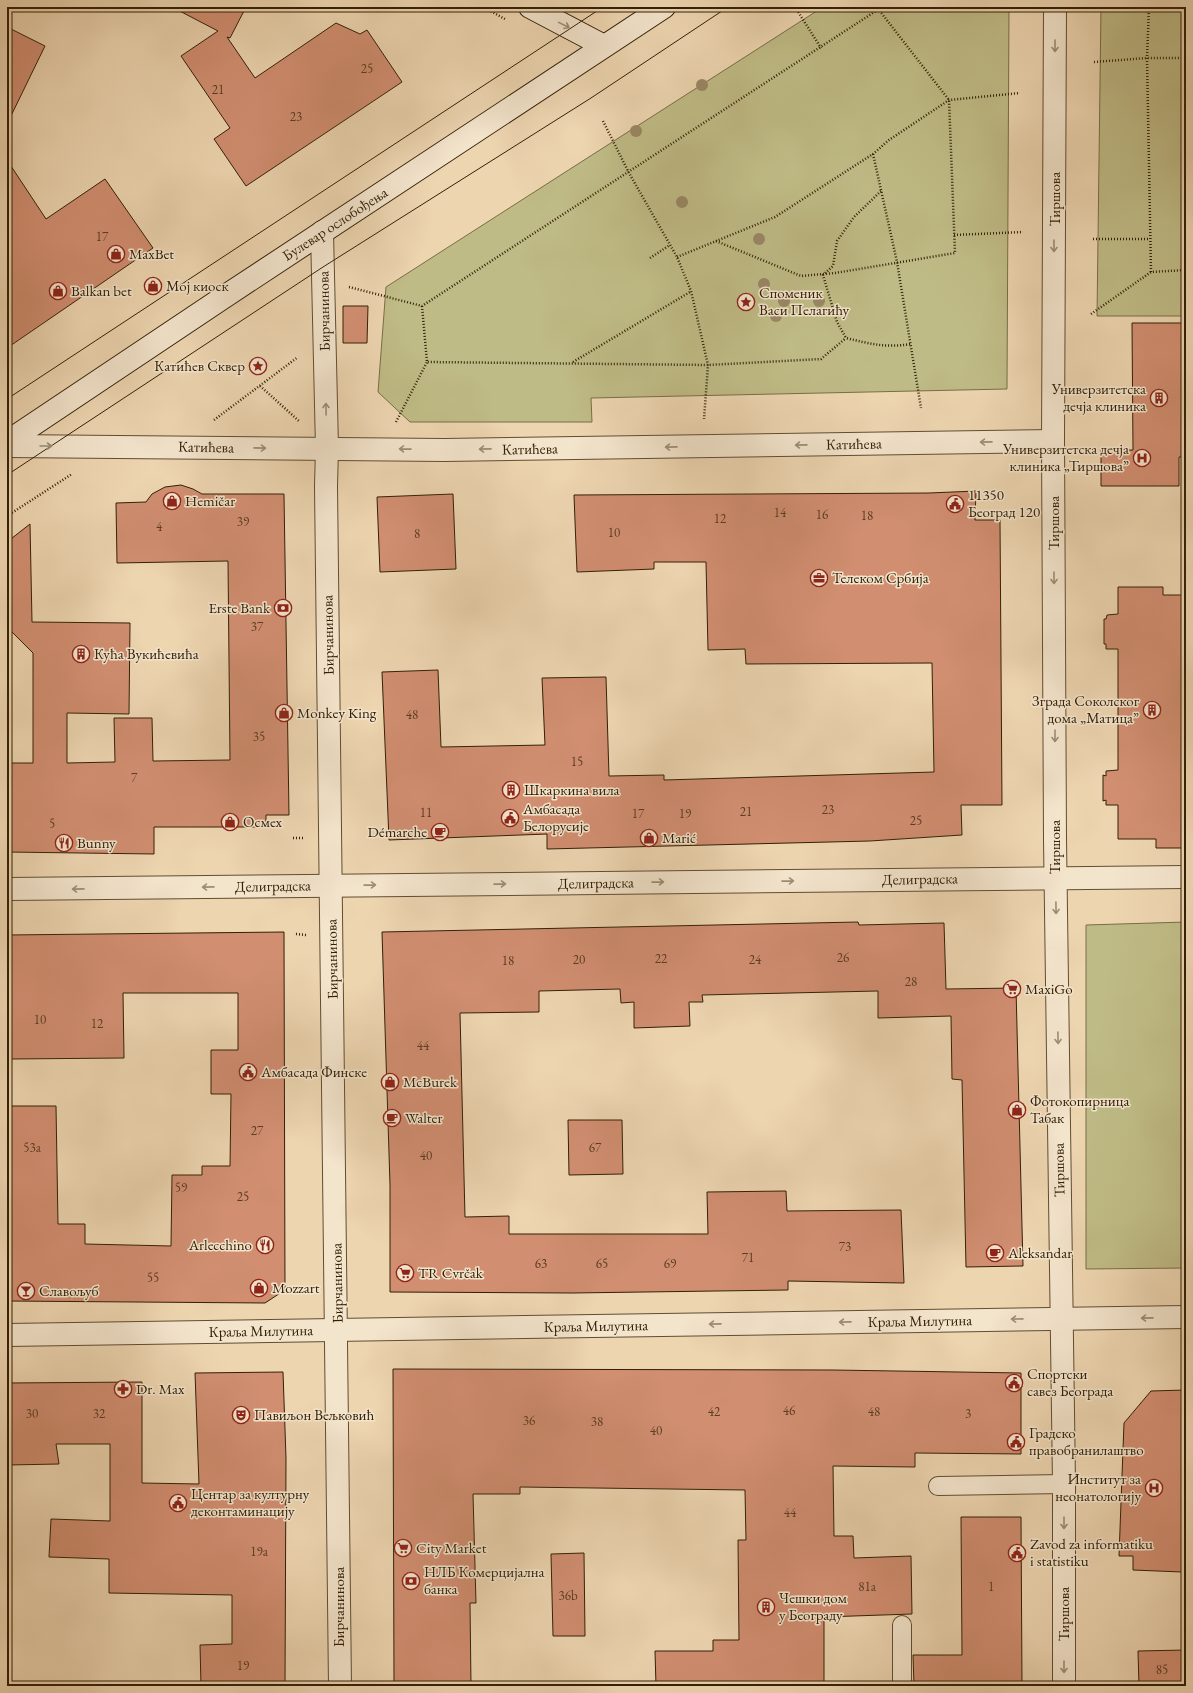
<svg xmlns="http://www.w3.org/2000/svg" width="1193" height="1693" viewBox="0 0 1193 1693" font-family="'EB Garamond',serif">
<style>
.green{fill:#bfbb86;stroke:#786e46}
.building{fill:#d18e71;stroke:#322007}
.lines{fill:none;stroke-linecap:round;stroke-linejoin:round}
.lane-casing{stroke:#614d31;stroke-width:20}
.street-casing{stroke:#614d31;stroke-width:24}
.secondary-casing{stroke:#322007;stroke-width:24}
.path{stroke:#322007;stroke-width:2.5;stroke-dasharray:1 2;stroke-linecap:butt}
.lane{stroke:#f3e4cc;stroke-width:18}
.street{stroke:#f3e4cc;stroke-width:22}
.secondary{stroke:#f3e4cc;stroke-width:22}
.tram{stroke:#322007;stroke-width:1}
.tree{fill:#998765}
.oneway{stroke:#9c8c73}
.labels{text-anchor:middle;stroke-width:3;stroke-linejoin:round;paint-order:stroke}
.number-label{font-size:13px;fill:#5a3c22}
.street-label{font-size:15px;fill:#322007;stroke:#f3e4cc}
.poi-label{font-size:15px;fill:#322007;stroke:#f3e4cc;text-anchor:start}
</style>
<rect width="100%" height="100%" fill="#edd5b0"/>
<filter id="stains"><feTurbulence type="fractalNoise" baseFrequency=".005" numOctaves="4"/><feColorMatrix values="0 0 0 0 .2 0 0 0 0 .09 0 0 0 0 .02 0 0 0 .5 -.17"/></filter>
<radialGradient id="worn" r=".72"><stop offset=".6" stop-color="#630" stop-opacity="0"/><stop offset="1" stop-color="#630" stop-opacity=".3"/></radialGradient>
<g class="green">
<polygon points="823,7 1009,7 1007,389 591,398 592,422 410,422 378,392 386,287"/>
<polygon points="1101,7 1186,7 1186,316 1097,316"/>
<polygon points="1186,922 1186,1268 1086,1269 1086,925"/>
</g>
<g class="building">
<polygon points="172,7 246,7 230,38 227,37 255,78 336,23 360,34 367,30 402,82 246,186 214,139 230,128 181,56 218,31"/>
<polygon points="7,27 45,46 7,124"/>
<polygon points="7,160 46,219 105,179 153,248 7,348"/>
<polygon points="343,306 368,306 367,343 343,343"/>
<polygon points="1132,323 1186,323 1186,457 1179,457 1179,486 1101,486 1101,450 1133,450"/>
<polygon points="181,485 193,489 202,494 284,494 289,815 266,815 266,827 154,827 154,854 7,852 7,763 33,763 33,653 7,627 7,542 30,524 32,622 130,623 129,714 67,713 67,763 115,762 114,718 152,718 153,761 230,760 228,561 117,563 116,503 146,502 152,494 165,487"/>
<polygon points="976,491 975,520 1000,520 1002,805 961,805 962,835 870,841 547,849 547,834 389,840 382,672 438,670 441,747 545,745 542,678 606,677 609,776 664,775 664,780 934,772 932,663 746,664 745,649 708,650 706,562 654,562 654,569 577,572 574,495 929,493"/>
<polygon points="453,494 456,569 380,572 377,497"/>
<polygon points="1118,587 1163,587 1163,595 1186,595 1186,848 1156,848 1156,839 1118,839 1118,805 1106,805 1106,800 1103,801 1103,775 1106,776 1106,771 1118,770 1118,649 1106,649 1106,644 1104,644 1104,619 1106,619 1107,615 1118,614"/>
<polygon points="858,922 859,925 944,923 946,989 1016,988 1023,1266 966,1267 962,1080 952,1079 951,1016 878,1018 878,991 702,995 703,1002 689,1002 690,1026 634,1028 634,1002 621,1003 620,989 539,991 539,1012 460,1013 465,1217 509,1216 509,1234 708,1234 707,1192 786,1191 787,1211 901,1210 904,1283 788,1281 788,1290 572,1293 390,1292 390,1185 382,932"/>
<polygon points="284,932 285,1290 265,1303 7,1301 7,1106 56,1106 58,1224 85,1224 85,1244 171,1246 172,1175 202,1175 202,1166 230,1166 231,1094 211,1094 211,1050 238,1050 238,993 123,993 124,1058 10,1059 9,980 7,980 7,935"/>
<polygon points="568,1120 622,1120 623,1174 569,1175"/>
<polygon points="393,1369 833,1370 1021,1373 1021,1454 915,1453 915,1467 833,1466 834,1536 853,1536 854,1558 911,1556 912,1614 824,1617 824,1686 656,1686 655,1651 713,1651 713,1640 739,1640 738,1540 746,1540 745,1490 520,1487 520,1494 473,1494 476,1603 470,1603 471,1686 394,1686"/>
<polygon points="283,1372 286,1458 285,1686 201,1686 200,1645 232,1644 232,1595 109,1593 109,1559 49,1557 51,1519 110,1521 110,1444 56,1444 59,1464 7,1465 7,1383 142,1382 142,1483 199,1484 195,1373"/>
<polygon points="1186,1390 1186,1553 1182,1552 1182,1572 1133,1570 1133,1556 1119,1556 1124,1423 1151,1391"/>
<polygon points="961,1517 1021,1517 1022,1686 914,1686 913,1655 962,1655"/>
<polygon points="584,1553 585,1636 553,1636 551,1554"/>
<polygon points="1186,1650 1186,1686 1139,1686 1138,1651"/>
</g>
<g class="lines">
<defs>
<g id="lane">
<polyline points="938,1486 1064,1484"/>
<polyline points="902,1686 902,1625"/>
</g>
<g id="street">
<polyline points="1055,7 1053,441 1055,839 1064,1484 1064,1686"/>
<path d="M322,232L327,448L326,486C332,886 338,1286 340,1686"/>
<polyline points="7,446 444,450 1053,441"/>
<polyline points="7,889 1186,877"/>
<polyline points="7,1335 1186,1317"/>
</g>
<g id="secondary">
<polyline points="530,7 604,46"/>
<polyline points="7,442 224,297 664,7"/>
</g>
</defs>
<use href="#lane" class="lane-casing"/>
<use href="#street" class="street-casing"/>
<use href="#secondary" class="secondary-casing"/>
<g class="path">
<polyline points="483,7 505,19"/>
<polyline points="795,7 821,48"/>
<polyline points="1149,7 1147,58 1151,272 1186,270"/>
<polyline points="1094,62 1147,58 1186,58"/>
<polyline points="603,121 629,173 677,257 691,291 708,365 704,419"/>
<polyline points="873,154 897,262 921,408"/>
<path d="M881,191L854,217L837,241L833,266L823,275L837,322L846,338C871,344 885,348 911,344"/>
<polyline points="954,235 1023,232"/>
<polyline points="1093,239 1150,239"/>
<polyline points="716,241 801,276 835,273 955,253 949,100 879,10"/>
<polyline points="677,257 775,217 873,154 889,140 949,100 1020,93"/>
<polyline points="650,258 670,245"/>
<polyline points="349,287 422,306 882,7"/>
<polyline points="422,306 427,362 708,365 821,359 846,338"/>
<polyline points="1091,314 1151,272"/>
<polyline points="573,362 690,292"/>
<polyline points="260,386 299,421"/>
<polyline points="214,420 298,357"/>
<polyline points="396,422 427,362"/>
<polyline points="7,516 72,474"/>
<polyline points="293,838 304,838"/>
<polyline points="296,934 306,935"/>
</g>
<use href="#lane" class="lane"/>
<use href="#street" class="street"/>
<use href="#secondary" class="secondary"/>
<g class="tram">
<polyline points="7,399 603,7"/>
<polyline points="7,475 323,267 591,98 728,7"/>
</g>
</g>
<g class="tree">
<circle cx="702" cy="85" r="6"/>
<circle cx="636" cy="131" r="6"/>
<circle cx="682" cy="202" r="6"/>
<circle cx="759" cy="239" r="6"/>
<circle cx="764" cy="284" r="6"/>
<circle cx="784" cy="301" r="6"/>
<circle cx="819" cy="301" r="6"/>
<circle cx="776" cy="316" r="6"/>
</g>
<defs><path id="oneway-shaft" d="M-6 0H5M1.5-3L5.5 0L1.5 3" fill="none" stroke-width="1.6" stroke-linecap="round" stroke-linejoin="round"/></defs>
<g class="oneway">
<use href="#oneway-shaft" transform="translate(564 25) rotate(26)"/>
<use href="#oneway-shaft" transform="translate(1055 46) rotate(90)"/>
<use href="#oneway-shaft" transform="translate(1054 246) rotate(90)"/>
<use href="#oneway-shaft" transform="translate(326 409) rotate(-91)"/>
<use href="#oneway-shaft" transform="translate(986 442) rotate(179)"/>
<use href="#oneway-shaft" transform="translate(801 445) rotate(179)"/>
<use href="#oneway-shaft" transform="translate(46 446)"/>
<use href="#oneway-shaft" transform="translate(671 447) rotate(179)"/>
<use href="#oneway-shaft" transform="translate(260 448) rotate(1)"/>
<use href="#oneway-shaft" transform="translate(405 449) rotate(-179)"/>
<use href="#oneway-shaft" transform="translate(485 449) rotate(179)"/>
<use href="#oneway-shaft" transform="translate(1054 578) rotate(90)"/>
<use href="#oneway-shaft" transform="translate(1055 736) rotate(90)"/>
<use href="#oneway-shaft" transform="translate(788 881) rotate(-1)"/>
<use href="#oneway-shaft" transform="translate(658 882) rotate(-1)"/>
<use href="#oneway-shaft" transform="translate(500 884) rotate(-1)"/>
<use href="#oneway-shaft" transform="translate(370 885) rotate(-1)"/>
<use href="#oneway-shaft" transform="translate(208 887) rotate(179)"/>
<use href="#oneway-shaft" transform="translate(78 889) rotate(179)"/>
<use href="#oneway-shaft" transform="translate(1056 908) rotate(89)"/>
<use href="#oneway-shaft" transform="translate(1058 1038) rotate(89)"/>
<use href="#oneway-shaft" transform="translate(1147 1318) rotate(179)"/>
<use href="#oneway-shaft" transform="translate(1017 1319) rotate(179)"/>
<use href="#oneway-shaft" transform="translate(845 1322) rotate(179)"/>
<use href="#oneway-shaft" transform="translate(715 1324) rotate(179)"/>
<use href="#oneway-shaft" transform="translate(1064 1523) rotate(90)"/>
<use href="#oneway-shaft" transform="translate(1064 1667) rotate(90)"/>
</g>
<defs>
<symbol id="shop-ring" viewBox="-11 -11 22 22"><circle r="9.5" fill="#f3e4cc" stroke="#8f2418" stroke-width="1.5"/><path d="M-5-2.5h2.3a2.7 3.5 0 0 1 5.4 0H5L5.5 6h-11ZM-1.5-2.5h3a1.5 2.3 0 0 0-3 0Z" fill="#8f2418"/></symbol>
<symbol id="sight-ring" viewBox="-11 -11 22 22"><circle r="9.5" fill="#f3e4cc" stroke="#8f2418" stroke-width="1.5"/><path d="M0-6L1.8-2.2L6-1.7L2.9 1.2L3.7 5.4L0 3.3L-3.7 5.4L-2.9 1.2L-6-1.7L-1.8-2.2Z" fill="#8f2418"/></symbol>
<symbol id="building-ring" viewBox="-11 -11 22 22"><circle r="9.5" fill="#f3e4cc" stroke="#8f2418" stroke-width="1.5"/><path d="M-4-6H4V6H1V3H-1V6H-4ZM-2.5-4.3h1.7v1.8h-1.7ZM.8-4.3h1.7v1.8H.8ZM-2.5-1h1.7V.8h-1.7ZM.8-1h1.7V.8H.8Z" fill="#8f2418"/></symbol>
<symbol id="hospital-ring" viewBox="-11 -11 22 22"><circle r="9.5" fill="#f3e4cc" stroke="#8f2418" stroke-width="1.5"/><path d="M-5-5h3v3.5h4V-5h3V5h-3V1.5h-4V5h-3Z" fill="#8f2418"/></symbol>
<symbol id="civic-ring" viewBox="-11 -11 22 22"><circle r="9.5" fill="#f3e4cc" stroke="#8f2418" stroke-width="1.5"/><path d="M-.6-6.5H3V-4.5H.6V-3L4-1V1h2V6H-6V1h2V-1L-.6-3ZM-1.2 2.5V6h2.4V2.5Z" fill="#8f2418"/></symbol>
<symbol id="office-ring" viewBox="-11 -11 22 22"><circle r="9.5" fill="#f3e4cc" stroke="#8f2418" stroke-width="1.5"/><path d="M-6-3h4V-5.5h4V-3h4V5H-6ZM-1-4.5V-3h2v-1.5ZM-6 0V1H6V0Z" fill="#8f2418"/></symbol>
<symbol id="bank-ring" viewBox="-11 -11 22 22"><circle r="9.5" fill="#f3e4cc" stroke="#8f2418" stroke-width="1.5"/><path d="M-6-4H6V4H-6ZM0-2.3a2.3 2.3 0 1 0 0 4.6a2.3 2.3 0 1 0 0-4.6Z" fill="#8f2418"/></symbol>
<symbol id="cafe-ring" viewBox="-11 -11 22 22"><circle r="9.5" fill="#f3e4cc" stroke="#8f2418" stroke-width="1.5"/><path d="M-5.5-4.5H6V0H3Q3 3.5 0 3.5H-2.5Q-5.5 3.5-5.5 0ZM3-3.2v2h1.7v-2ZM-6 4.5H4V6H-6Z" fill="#8f2418"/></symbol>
<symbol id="restaurant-ring" viewBox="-11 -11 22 22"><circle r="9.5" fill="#f3e4cc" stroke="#8f2418" stroke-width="1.5"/><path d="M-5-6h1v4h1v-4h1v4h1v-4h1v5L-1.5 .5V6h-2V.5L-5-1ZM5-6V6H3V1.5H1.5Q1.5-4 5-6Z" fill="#8f2418"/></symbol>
<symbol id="supermarket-ring" viewBox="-11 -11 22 22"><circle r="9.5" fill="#f3e4cc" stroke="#8f2418" stroke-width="1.5"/><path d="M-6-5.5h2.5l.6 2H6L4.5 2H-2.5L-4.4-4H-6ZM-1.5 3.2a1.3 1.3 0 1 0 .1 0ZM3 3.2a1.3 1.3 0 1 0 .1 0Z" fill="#8f2418"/></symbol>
<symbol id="bar-ring" viewBox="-11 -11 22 22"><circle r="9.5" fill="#f3e4cc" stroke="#8f2418" stroke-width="1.5"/><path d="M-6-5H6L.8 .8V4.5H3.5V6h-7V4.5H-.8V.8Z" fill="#8f2418"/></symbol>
<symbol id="pharmacy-ring" viewBox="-11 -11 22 22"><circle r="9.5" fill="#f3e4cc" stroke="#8f2418" stroke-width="1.5"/><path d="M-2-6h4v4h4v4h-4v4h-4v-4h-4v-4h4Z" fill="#8f2418"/></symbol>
<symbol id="theatre-ring" viewBox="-11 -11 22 22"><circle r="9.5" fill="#f3e4cc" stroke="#8f2418" stroke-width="1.5"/><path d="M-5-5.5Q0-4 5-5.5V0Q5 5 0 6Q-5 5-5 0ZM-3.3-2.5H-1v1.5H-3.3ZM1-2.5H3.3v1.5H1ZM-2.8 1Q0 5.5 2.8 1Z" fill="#8f2418"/></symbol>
</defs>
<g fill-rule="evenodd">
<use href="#shop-ring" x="106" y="244" width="20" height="20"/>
<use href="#shop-ring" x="143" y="276" width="20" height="20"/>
<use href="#shop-ring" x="48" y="281" width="20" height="20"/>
<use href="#sight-ring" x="736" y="292" width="20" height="20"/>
<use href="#sight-ring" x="248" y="356" width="20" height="20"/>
<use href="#building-ring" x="1149" y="388" width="20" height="20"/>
<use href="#hospital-ring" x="1132" y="448" width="20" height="20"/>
<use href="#shop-ring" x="162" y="491" width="20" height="20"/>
<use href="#civic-ring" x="945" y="494" width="20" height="20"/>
<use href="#office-ring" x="809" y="568" width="20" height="20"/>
<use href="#bank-ring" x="273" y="598" width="20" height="20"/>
<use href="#building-ring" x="71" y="644" width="20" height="20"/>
<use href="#building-ring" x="1142" y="700" width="20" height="20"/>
<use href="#shop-ring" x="274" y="703" width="20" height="20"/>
<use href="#building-ring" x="501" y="780" width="20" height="20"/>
<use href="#civic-ring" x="500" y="808" width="20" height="20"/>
<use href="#shop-ring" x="220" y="812" width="20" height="20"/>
<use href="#cafe-ring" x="430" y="822" width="20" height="20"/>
<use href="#shop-ring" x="639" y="828" width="20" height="20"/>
<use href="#restaurant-ring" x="54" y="833" width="20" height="20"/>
<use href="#supermarket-ring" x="1002" y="979" width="20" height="20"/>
<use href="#civic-ring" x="238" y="1062" width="20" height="20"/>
<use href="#shop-ring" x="380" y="1072" width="20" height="20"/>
<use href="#shop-ring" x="1007" y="1100" width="20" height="20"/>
<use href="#cafe-ring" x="382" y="1108" width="20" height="20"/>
<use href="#restaurant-ring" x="255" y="1235" width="20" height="20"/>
<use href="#cafe-ring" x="985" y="1243" width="20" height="20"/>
<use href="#supermarket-ring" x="395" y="1263" width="20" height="20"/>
<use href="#shop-ring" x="249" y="1278" width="20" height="20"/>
<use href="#bar-ring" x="16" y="1281" width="20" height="20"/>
<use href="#civic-ring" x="1004" y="1373" width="20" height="20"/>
<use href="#pharmacy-ring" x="113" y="1379" width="20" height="20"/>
<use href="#theatre-ring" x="231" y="1405" width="20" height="20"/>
<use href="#civic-ring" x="1006" y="1432" width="20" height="20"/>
<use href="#hospital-ring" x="1144" y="1478" width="20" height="20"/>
<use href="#civic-ring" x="168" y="1493" width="20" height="20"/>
<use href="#supermarket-ring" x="393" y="1538" width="20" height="20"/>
<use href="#civic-ring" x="1007" y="1543" width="20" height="20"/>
<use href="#bank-ring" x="401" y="1571" width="20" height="20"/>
<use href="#building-ring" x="756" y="1597" width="20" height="20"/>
</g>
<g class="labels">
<g class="number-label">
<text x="367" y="73">25</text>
<text x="218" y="94">21</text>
<text x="296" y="121">23</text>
<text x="102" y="241">17</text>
<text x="780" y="517">14</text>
<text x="822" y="519">16</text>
<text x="867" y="520">18</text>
<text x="720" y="523">12</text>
<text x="243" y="526">39</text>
<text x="159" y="531">4</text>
<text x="614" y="537">10</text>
<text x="417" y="538">8</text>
<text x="257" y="631">37</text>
<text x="412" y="719">48</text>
<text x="259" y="741">35</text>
<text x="577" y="766">15</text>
<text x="134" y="782">7</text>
<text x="828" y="814">23</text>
<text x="746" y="816">21</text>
<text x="426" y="817">11</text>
<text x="638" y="818">17</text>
<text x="685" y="818">19</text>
<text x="916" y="825">25</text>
<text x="52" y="828">5</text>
<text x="843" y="962">26</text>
<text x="661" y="963">22</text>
<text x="579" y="964">20</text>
<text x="755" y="964">24</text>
<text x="508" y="965">18</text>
<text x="911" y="986">28</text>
<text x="40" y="1024">10</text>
<text x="97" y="1028">12</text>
<text x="423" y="1050">44</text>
<text x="257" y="1135">27</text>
<text x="32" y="1152">53a</text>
<text x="595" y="1152">67</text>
<text x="426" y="1160">40</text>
<text x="181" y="1192">59</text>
<text x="243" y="1201">25</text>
<text x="845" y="1251">73</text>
<text x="748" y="1262">71</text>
<text x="541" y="1268">63</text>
<text x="602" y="1268">65</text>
<text x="670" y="1268">69</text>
<text x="153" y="1282">55</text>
<text x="789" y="1415">46</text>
<text x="714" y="1416">42</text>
<text x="874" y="1416">48</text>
<text x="32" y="1418">30</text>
<text x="99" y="1418">32</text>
<text x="968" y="1418">3</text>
<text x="529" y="1425">36</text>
<text x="597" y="1426">38</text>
<text x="656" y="1435">40</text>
<text x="790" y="1517">44</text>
<text x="259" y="1556">19a</text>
<text x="867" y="1591">81a</text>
<text x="991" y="1591">1</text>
<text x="568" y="1600">36b</text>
<text x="243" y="1670">19</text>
<text x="1162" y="1674">85</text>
</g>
<g class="street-label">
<text transform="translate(1055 199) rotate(-90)" y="5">Тиршова</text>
<text transform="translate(335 224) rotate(-33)" y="5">Булевар ослобођења</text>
<text transform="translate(324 311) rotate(-91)" y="5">Бирчанинова</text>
<text transform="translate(854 444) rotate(-1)" y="5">Катићева</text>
<text transform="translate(206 447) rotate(1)" y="5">Катићева</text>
<text transform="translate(530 449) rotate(-1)" y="5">Катићева</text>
<text transform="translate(1054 523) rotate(-90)" y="5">Тиршова</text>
<text transform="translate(328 635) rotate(-91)" y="5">Бирчанинова</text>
<text transform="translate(1055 847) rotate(-90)" y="5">Тиршова</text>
<text transform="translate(920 879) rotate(-1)" y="5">Делиградска</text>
<text transform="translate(596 883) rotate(-1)" y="5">Делиградска</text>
<text transform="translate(273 886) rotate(-1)" y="5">Делиградска</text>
<text transform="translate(332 959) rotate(-91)" y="5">Бирчанинова</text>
<text transform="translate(1059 1170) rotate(-91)" y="5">Тиршова</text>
<text transform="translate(337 1283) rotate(-91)" y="5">Бирчанинова</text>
<text transform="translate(920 1321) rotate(-1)" y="5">Краља Милутина</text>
<text transform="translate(596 1326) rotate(-1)" y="5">Краља Милутина</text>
<text transform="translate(261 1331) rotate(-1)" y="5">Краља Милутина</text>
<text transform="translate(339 1607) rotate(-90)" y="5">Бирчанинова</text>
<text transform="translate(1064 1614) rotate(-90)" y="5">Тиршова</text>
</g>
<g class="poi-label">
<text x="129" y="259">MaxBet</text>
<text x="166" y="291">Мој киоск</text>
<text x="71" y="296">Balkan bet</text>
<text x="759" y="298">Споменик<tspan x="759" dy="17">Васи Пелагићу</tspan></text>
<text x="245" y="371" text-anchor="end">Катићев Сквер</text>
<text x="1146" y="394" text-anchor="end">Универзитетска<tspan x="1146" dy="17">дечја клиника</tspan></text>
<text x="1129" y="454" text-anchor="end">Универзитетска дечја<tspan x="1129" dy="17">клиника „Тиршова”</tspan></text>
<text x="968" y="500">11350<tspan x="968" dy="17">Београд 120</tspan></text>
<text x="185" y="506">Hemičar</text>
<text x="832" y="583">Телеком Србија</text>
<text x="270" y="613" text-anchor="end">Erste Bank</text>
<text x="94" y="659">Кућа Вукићевића</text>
<text x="1139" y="706" text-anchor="end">Зграда Соколског<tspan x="1139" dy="17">дома „Матица”</tspan></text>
<text x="297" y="718">Monkey King</text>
<text x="524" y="795">Шкаркина вила</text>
<text x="523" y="814">Амбасада<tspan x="523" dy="17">Белорусије</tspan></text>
<text x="243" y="827">Осмех</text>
<text x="427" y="837" text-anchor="end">Démarche</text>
<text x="662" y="843">Marić</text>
<text x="77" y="848">Bunny</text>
<text x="1025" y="994">MaxiGo</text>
<text x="261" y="1077">Амбасада Финске</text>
<text x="403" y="1087">McBurek</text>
<text x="1030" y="1106">Фотокопирница<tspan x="1030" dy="17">Табак</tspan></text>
<text x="405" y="1123">Walter</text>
<text x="252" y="1250" text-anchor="end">Arlecchino</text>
<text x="1008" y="1258">Aleksandar</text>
<text x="418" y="1278">TR Cvrčak</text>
<text x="272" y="1293">Mozzart</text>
<text x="39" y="1296">Славољуб</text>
<text x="1027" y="1379">Спортски<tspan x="1027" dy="17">савез Београда</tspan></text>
<text x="136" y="1394">Dr. Max</text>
<text x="254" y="1420">Павиљон Вељковић</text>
<text x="1029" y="1438">Градско<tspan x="1029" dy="17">правобранилаштво</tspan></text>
<text x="1141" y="1484" text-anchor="end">Институт за<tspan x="1141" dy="17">неонатологију</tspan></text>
<text x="191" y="1499">Центар за културну<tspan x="191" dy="17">деконтаминацију</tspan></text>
<text x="1030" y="1549">Zavod za informatiku<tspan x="1030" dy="17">i statistiku</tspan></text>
<text x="416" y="1553">City Market</text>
<text x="424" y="1577">НЛБ Комерцијална<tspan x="424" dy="17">банка</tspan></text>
<text x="779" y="1603">Чешки дом<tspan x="779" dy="17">у Београду</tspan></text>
</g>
</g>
<rect width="1193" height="1693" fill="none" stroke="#edd5b0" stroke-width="24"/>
<rect x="8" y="8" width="1177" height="1677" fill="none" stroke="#322007" stroke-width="2"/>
<rect x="12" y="12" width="1169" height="1669" fill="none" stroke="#322007"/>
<rect width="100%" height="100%" filter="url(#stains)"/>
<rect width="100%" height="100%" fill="url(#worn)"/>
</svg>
